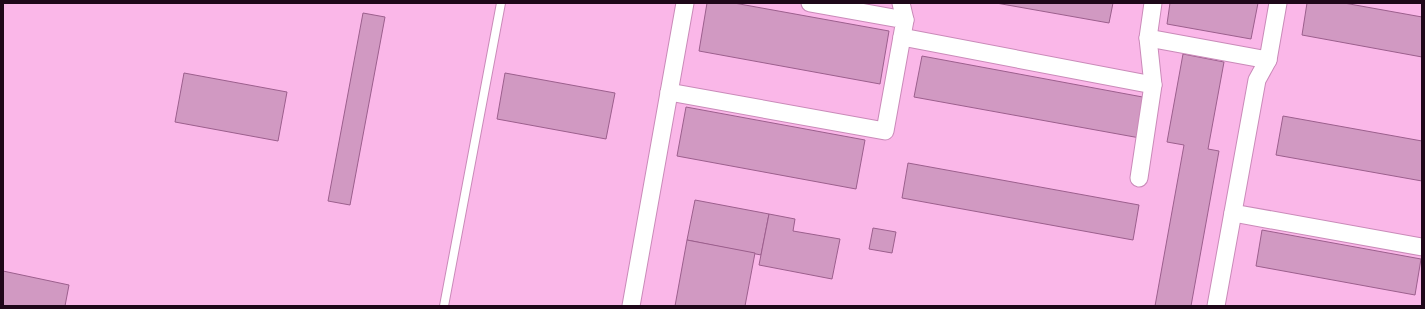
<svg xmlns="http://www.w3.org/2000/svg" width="1425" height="309" viewBox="0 0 1425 309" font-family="'Noto Sans',sans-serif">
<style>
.building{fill:#d199c2;stroke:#9c5f8d}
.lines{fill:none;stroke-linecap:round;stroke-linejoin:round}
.service-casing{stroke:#ca8ab9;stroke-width:10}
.minor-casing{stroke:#ca8ab9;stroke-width:19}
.service{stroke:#fff;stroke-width:8}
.minor{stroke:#fff;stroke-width:17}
</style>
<rect width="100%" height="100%" fill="#fab7e8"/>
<g class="building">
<polygon points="707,3 734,3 889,31 880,84 699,51"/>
<polygon points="996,3 1113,3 1109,23"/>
<polygon points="1170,3 1258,3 1251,39 1167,24"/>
<polygon points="1307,3 1344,3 1422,17 1422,57 1302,35"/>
<polygon points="363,13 385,17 350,205 328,201"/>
<polygon points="1183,54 1224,62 1208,149 1219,151 1191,306 1155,306 1184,145 1167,142"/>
<polygon points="922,56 1148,98 1140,138 914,97"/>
<polygon points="184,73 287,92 278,141 175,122"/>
<polygon points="505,73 615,93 606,139 497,119"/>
<polygon points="686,107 865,140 856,189 677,156"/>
<polygon points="1283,116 1422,141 1422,181 1276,155"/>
<polygon points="908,163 1139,205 1133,240 902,198"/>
<polygon points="695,200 769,214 761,255 687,240"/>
<polygon points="769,214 795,219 793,231 840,239 832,279 759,265"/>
<polygon points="873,228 896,232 892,253 869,249"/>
<polygon points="1262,230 1421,259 1415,295 1256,266"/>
<polygon points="687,240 755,253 745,306 675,306"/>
<polygon points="3,271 69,285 65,306 3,306"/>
</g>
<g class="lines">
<defs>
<polyline id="service" points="444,306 501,3"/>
<g id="minor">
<polyline points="901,3 905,20"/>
<polyline points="902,37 1153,85"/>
<polyline points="1148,38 1268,60"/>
<polyline points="669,92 885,131 905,20 810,3"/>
<polyline points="1139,178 1153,85 1148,38 1153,3"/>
<polyline points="1233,213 1422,247"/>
<polyline points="631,306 685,3"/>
<polyline points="1216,306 1257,80 1268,60 1278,3"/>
</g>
</defs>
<use href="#service" class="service-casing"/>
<use href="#minor" class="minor-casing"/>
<use href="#service" class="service"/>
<use href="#minor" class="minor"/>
</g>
<rect width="1425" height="309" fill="none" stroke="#1e0719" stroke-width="8"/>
</svg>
